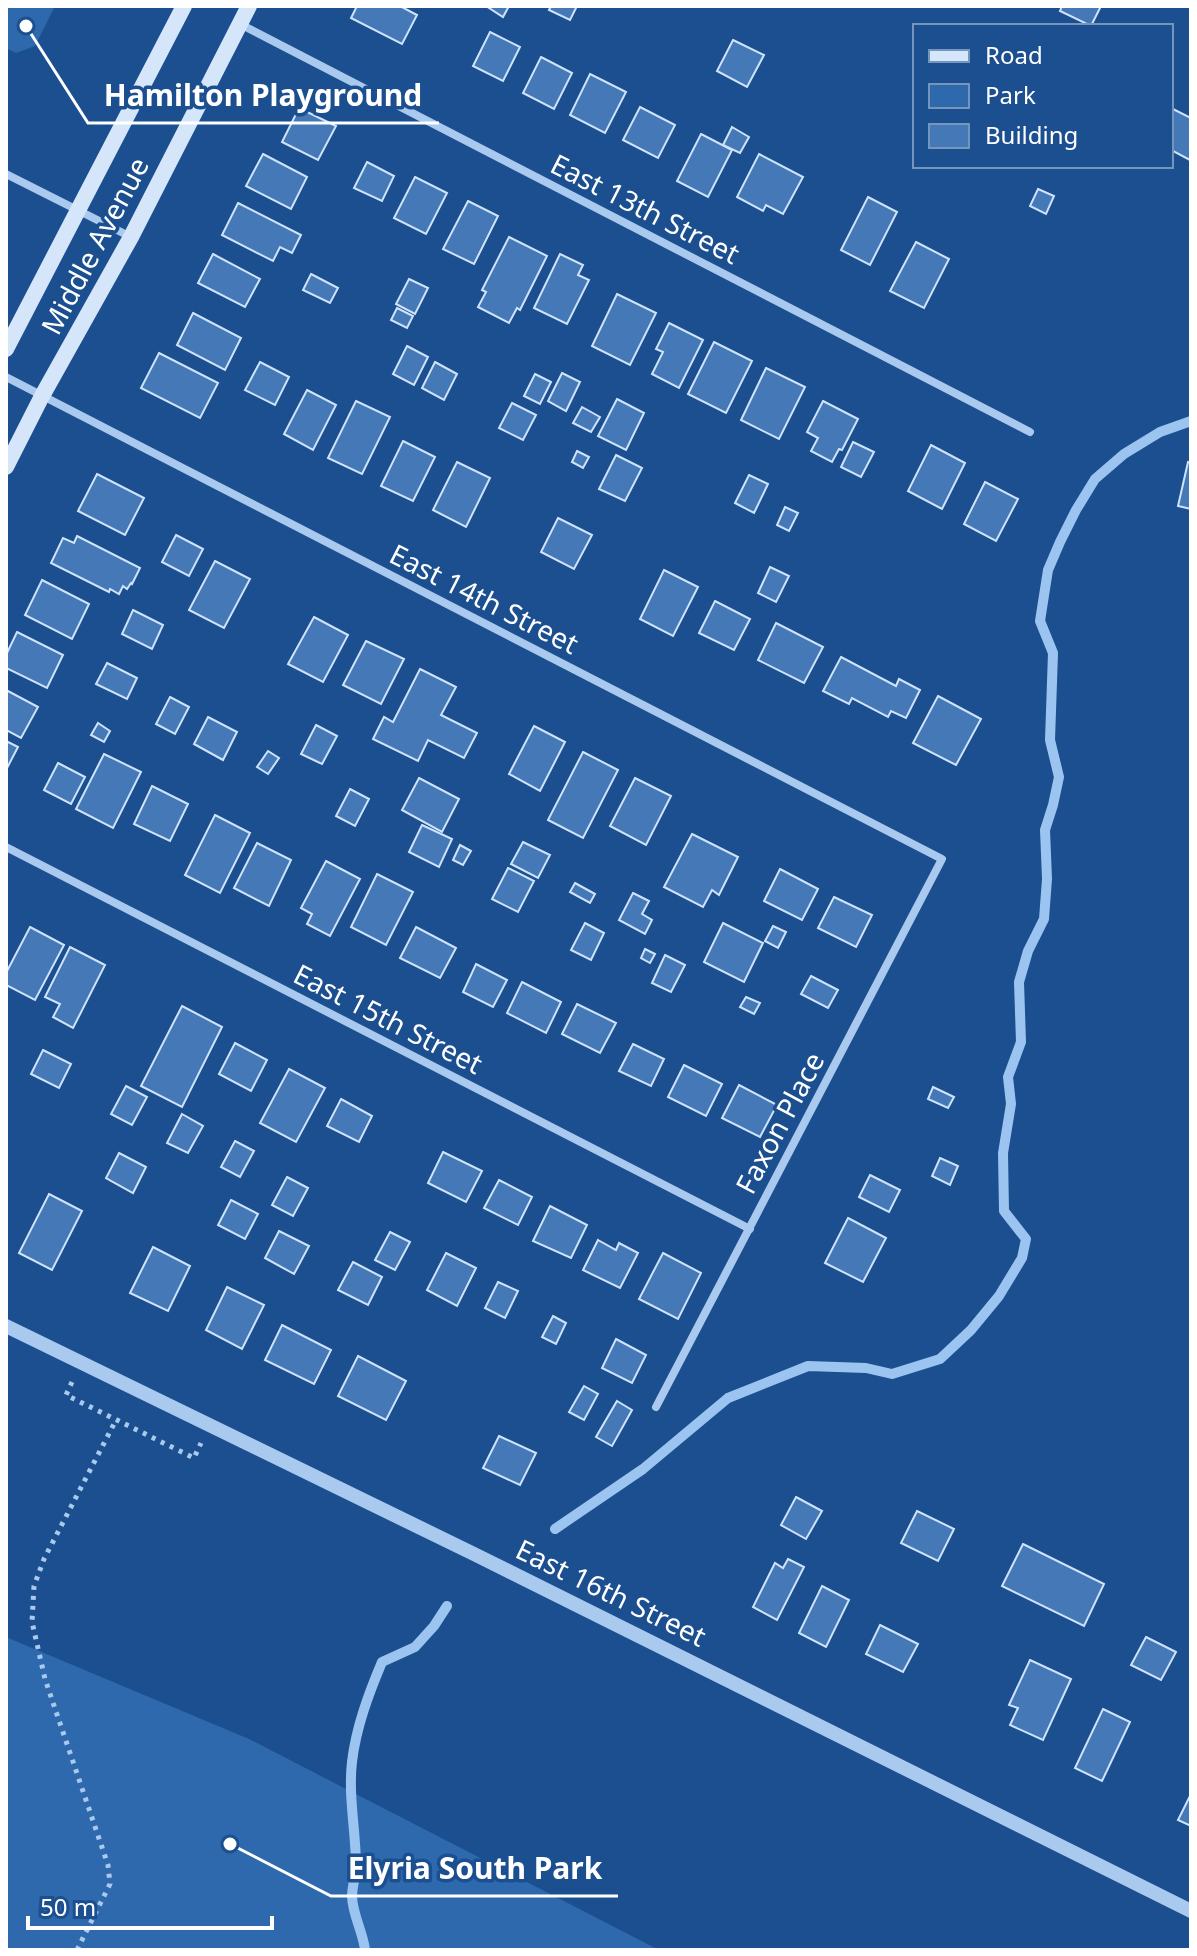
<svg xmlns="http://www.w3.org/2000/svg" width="1197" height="1956" viewBox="0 0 1197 1956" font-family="'Noto Sans',sans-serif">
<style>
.green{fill:#2e69ad}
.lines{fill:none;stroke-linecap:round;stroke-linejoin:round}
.stream{stroke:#9cc4f0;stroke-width:10}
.building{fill:#4478b7;stroke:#cfe3fa;stroke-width:2}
.path{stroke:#a9c9ee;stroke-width:5;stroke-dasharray:4 6;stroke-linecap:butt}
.minor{stroke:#a9c9ee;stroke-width:8}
.tertiary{stroke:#a9c9ee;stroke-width:14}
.secondary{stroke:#d6e6fa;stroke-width:16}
.labels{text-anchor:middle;stroke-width:7;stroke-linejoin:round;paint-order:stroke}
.street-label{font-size:28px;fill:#fff;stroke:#1b4f8f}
.leader{fill:none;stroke:#fff;stroke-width:3}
.callout-dot{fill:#fff;stroke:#1b4f8f;stroke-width:3}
.callout-label{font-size:30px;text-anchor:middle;font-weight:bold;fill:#fff;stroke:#1b4f8f;stroke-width:7;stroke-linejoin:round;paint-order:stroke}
</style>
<rect width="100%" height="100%" fill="#1b4f8f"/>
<g class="green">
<polygon points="6,6 55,6 35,46 16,53 6,48"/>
<polygon points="6,1637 249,1739 659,1950 6,1950"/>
</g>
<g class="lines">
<g class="stream">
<polyline points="555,1529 643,1469 728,1398 808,1366 866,1368 892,1374 940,1359 971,1330 999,1296 1022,1258 1026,1239 1004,1211 1003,1153 1011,1104 1008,1077 1021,1042 1019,982 1028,951 1044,919 1047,879 1045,830 1053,805 1059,777 1050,740 1053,653 1040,621 1048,570 1060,542 1076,510 1095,479 1124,454 1160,432 1191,421"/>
<path d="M365,1950C363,1932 353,1916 352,1897C352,1886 356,1876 356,1866C356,1832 348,1796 352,1762C356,1727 369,1693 382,1662L415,1647L434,1626L447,1606"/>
</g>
</g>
<g class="building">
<polygon points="357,6 400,6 417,15 402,44 351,18"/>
<polygon points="486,6 509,6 503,17"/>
<polygon points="551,6 577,6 570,20 549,10"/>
<polygon points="1062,6 1101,6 1091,26 1060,11"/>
<polygon points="490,32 520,47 503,81 473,66"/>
<polygon points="733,40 764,55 747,87 717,71"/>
<polygon points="541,57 572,73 554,109 523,93"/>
<polygon points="590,74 626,92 605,133 570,115"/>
<polygon points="640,107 675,125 658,158 623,140"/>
<polygon points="299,108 336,126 318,160 282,142"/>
<polygon points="1171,108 1191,118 1190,160 1171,150"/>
<polygon points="732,127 749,137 740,153 723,145"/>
<polygon points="701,134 732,150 708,197 677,181"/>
<polygon points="263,154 307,177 291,209 246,186"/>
<polygon points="759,154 803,177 783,214 766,205 763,211 737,197"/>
<polygon points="367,162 394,176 382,201 354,188"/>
<polygon points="415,177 447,193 426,234 394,218"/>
<polygon points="1038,189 1054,196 1046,214 1030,206"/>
<polygon points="868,197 897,212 870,265 841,250"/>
<polygon points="468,201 498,216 474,264 443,249"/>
<polygon points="238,203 301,235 292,253 280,247 273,261 222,235"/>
<polygon points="509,237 547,256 520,310 517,308 509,323 478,307 486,292 482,290"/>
<polygon points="916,242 949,259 924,308 890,291"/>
<polygon points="213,254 260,279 245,307 198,283"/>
<polygon points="560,254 583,265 578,275 589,280 567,324 534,308"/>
<polygon points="311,274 338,288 330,303 303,290"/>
<polygon points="409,279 428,288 415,314 396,304"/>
<polygon points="617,294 656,313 630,365 592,346"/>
<polygon points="397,308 413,316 407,328 391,320"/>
<polygon points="193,313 241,338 225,370 177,345"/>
<polygon points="669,323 703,340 679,388 652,374 663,352 656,349"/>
<polygon points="714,342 752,361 726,413 688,394"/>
<polygon points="407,346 428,357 414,385 393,374"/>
<polygon points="159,353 218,383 200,418 141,388"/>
<polygon points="260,362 289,377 275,405 245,390"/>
<polygon points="435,362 457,374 444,400 422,388"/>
<polygon points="766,368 805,387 779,439 741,420"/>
<polygon points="562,373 580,382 566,411 548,401"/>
<polygon points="535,374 551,382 540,404 524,396"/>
<polygon points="307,390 336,405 313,450 284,434"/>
<polygon points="617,399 644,413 626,450 598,436"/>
<polygon points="356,401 390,417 362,474 328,458"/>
<polygon points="823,401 858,419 842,450 839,449 832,462 811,451 818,438 807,432"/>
<polygon points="512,403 536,415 523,440 499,428"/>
<polygon points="582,407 600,417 591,432 573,423"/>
<polygon points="403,441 435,457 413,501 381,486"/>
<polygon points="853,442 874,452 861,477 841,467"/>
<polygon points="931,445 965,463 942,509 908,491"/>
<polygon points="577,451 589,457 583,468 572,462"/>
<polygon points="616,455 642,468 625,501 599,489"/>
<polygon points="457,462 490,478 466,527 433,510"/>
<polygon points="1188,462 1191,463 1191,509 1178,506"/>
<polygon points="97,474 144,498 125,535 78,511"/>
<polygon points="749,475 768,484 754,513 735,503"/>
<polygon points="985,482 1018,499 996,541 964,524"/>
<polygon points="785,507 798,513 789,531 777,525"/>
<polygon points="558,518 592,535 574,569 541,552"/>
<polygon points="176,535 203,549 189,576 162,562"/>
<polygon points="77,536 140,568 132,584 131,583 127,589 123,586 119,594 110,589 109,592 51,563 63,538 74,543"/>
<polygon points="215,561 250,579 224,628 189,610"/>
<polygon points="770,567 789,576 776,602 758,593"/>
<polygon points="664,570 698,587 673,636 640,619"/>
<polygon points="42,580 89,604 72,639 25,615"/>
<polygon points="715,601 750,619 734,650 699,633"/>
<polygon points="133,610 163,625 152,649 122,634"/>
<polygon points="314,617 348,635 323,682 288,664"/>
<polygon points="776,623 823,647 804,683 758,660"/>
<polygon points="17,632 63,655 47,688 6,668 6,655"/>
<polygon points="366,641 404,659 381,704 343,685"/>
<polygon points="841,657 896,686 899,679 920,690 906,718 891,711 888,717 852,698 849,704 823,691"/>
<polygon points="107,663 137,678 127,699 96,684"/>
<polygon points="420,669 456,687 441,715 477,733 464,758 428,740 418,761 373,739 384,717 393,722"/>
<polygon points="6,690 38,707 21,738 6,730"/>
<polygon points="938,696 981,719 956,765 913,743"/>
<polygon points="170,697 189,707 175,734 156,724"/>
<polygon points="208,717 237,732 223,760 194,744"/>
<polygon points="98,723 110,731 104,742 91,735"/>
<polygon points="316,725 337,736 322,764 301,754"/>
<polygon points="534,726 565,742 540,791 509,774"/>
<polygon points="6,741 18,747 6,770"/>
<polygon points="268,751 279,758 268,774 257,767"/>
<polygon points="583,752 618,770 583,838 548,820"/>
<polygon points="104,754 141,772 113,828 76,809"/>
<polygon points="58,763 85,777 71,804 44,790"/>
<polygon points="419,778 459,799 442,832 402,810"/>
<polygon points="635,778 671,796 646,845 610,826"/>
<polygon points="152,786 188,804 170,841 134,824"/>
<polygon points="350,789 369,799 355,826 336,816"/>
<polygon points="215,815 250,833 220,893 185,875"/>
<polygon points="422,825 452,839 439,867 409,852"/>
<polygon points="692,834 738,857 719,895 712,890 703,907 664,887"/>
<polygon points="523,842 550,855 538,878 511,864"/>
<polygon points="257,843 291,860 269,906 234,888"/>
<polygon points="460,845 471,851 463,865 453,860"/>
<polygon points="326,861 360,879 330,936 307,924 312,914 301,908"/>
<polygon points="508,868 534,881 518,912 492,899"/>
<polygon points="780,869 818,889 802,920 764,901"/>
<polygon points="377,874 413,892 386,945 351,927"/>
<polygon points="575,883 595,894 590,903 570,892"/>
<polygon points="633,893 649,901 642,914 652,920 645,934 619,920"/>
<polygon points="834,897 872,915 856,947 818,928"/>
<polygon points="585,923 604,933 591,960 571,950"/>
<polygon points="723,923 763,943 744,982 704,962"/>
<polygon points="773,926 786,932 778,948 765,941"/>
<polygon points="30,927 64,945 35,1000 6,985 6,973"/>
<polygon points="416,927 456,948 440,978 400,958"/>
<polygon points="70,947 105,965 73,1028 53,1017 60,1004 45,997"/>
<polygon points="645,949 655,954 650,963 641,958"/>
<polygon points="665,955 685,965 671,992 652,983"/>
<polygon points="476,964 507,980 493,1007 463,992"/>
<polygon points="811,976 838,990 828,1008 801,994"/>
<polygon points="522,982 561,1002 546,1033 507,1013"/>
<polygon points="746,997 760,1003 754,1014 740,1007"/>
<polygon points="577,1004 616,1023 600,1053 562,1034"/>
<polygon points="182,1006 222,1027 182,1107 141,1086"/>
<polygon points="235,1043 267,1060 251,1091 219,1074"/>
<polygon points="633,1044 664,1059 651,1086 619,1071"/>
<polygon points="43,1050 71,1064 59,1088 31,1074"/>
<polygon points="684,1065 722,1084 706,1116 668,1097"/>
<polygon points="289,1069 325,1088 296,1142 260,1123"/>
<polygon points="739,1085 777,1105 760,1137 722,1118"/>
<polygon points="126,1086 147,1097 132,1125 111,1114"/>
<polygon points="933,1087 954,1097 948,1108 928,1099"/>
<polygon points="341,1099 372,1116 359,1142 327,1126"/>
<polygon points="182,1114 203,1126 188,1153 167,1143"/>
<polygon points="235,1141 254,1151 240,1177 221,1167"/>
<polygon points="443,1152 482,1171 466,1202 428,1183"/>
<polygon points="119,1153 146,1167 133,1193 106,1178"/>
<polygon points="940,1158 958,1166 950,1185 932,1176"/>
<polygon points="870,1175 900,1190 889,1212 859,1197"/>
<polygon points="287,1177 308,1188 293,1216 272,1205"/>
<polygon points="499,1180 532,1197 518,1225 484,1208"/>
<polygon points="49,1194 82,1211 52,1270 19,1253"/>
<polygon points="231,1200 258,1214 245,1239 218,1225"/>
<polygon points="550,1206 587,1225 571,1258 533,1241"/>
<polygon points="848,1218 886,1238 863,1282 825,1263"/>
<polygon points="279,1231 309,1246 294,1274 265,1258"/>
<polygon points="390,1232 410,1242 395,1270 375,1260"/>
<polygon points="598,1240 616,1250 619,1243 638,1253 620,1288 583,1270"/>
<polygon points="153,1247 190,1266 168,1311 130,1293"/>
<polygon points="446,1253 476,1268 457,1306 427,1290"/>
<polygon points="663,1253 701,1273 678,1319 639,1299"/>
<polygon points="353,1262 382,1277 368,1305 338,1290"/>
<polygon points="498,1282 518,1291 505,1318 485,1308"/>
<polygon points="227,1287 264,1305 242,1349 206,1330"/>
<polygon points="553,1316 566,1323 556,1344 542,1337"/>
<polygon points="282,1325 331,1350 314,1384 265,1360"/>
<polygon points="616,1339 646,1355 632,1383 602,1368"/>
<polygon points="358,1356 406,1381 386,1420 338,1396"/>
<polygon points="584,1386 598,1394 584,1420 569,1412"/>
<polygon points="617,1401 632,1410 612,1446 596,1437"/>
<polygon points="499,1436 536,1453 520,1485 483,1468"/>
<polygon points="796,1497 822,1511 806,1539 781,1525"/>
<polygon points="917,1511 954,1529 938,1561 901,1543"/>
<polygon points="1023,1544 1104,1584 1084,1626 1002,1586"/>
<polygon points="788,1559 804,1567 777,1620 753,1607 775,1563 783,1568"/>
<polygon points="822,1586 849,1600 826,1647 799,1633"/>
<polygon points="880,1625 918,1644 903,1672 866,1654"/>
<polygon points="1146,1637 1176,1652 1161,1680 1131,1665"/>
<polygon points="1030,1660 1071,1679 1043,1740 1010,1725 1018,1708 1009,1705"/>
<polygon points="1103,1709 1130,1722 1102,1781 1075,1768"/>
<polygon points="1191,1794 1191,1826 1178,1820"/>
</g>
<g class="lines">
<g class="path">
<polyline points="72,1382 66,1395 194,1458 201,1443"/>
<polyline points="77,1950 110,1884 108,1865 45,1679 32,1622 34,1586 44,1559 116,1420"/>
</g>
<g class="minor">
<polyline points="240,24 1030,432"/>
<polyline points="6,174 131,237"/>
<polyline points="6,377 942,859 656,1407"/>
<polyline points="6,847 750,1229"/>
</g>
<polyline class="tertiary" points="6,1326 474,1554 1191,1911"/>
<g class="secondary">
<polyline points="6,349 184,6"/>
<polyline points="6,467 42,396 131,237 249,6"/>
</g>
</g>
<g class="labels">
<g class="street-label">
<text transform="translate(645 209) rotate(27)" y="10">East 13th Street</text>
<text transform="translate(95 246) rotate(-62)" y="10">Middle Avenue</text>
<text transform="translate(484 599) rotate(27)" y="10">East 14th Street</text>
<text transform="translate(388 1019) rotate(27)" y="10">East 15th Street</text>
<text transform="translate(780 1123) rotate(-62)" y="10">Faxon Place</text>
<text transform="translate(611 1593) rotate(26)" y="10">East 16th Street</text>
</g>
</g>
<path class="leader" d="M26 26L88 123H439M230 1844L331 1896H618"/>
<g class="callout-dot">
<circle cx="26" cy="26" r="8"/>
<circle cx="230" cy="1844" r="8"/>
</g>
<g class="callout-label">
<text x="263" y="106">Hamilton Playground</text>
<text x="475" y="1879">Elyria South Park</text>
</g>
<rect width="1197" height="1956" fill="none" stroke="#ffffff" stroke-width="16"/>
<rect x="913" y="24" width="260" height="144" fill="#1b4f8f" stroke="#7695bc" stroke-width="2"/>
<rect x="929" y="50" width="40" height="12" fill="#d6e6fa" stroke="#7695bc" stroke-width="2"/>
<text x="985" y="64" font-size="24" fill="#ffffff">Road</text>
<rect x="929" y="84" width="40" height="24" fill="#2e69ad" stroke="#7695bc" stroke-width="2"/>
<text x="985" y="104" font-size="24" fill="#ffffff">Park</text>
<rect x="929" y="124" width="40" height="24" fill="#4478b7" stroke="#7695bc" stroke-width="2"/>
<text x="985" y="144" font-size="24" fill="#ffffff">Building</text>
<path d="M28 1916v12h244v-12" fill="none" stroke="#ffffff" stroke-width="4"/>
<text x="40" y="1916" font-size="24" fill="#ffffff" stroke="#1b4f8f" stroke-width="6" paint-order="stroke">50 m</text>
</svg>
